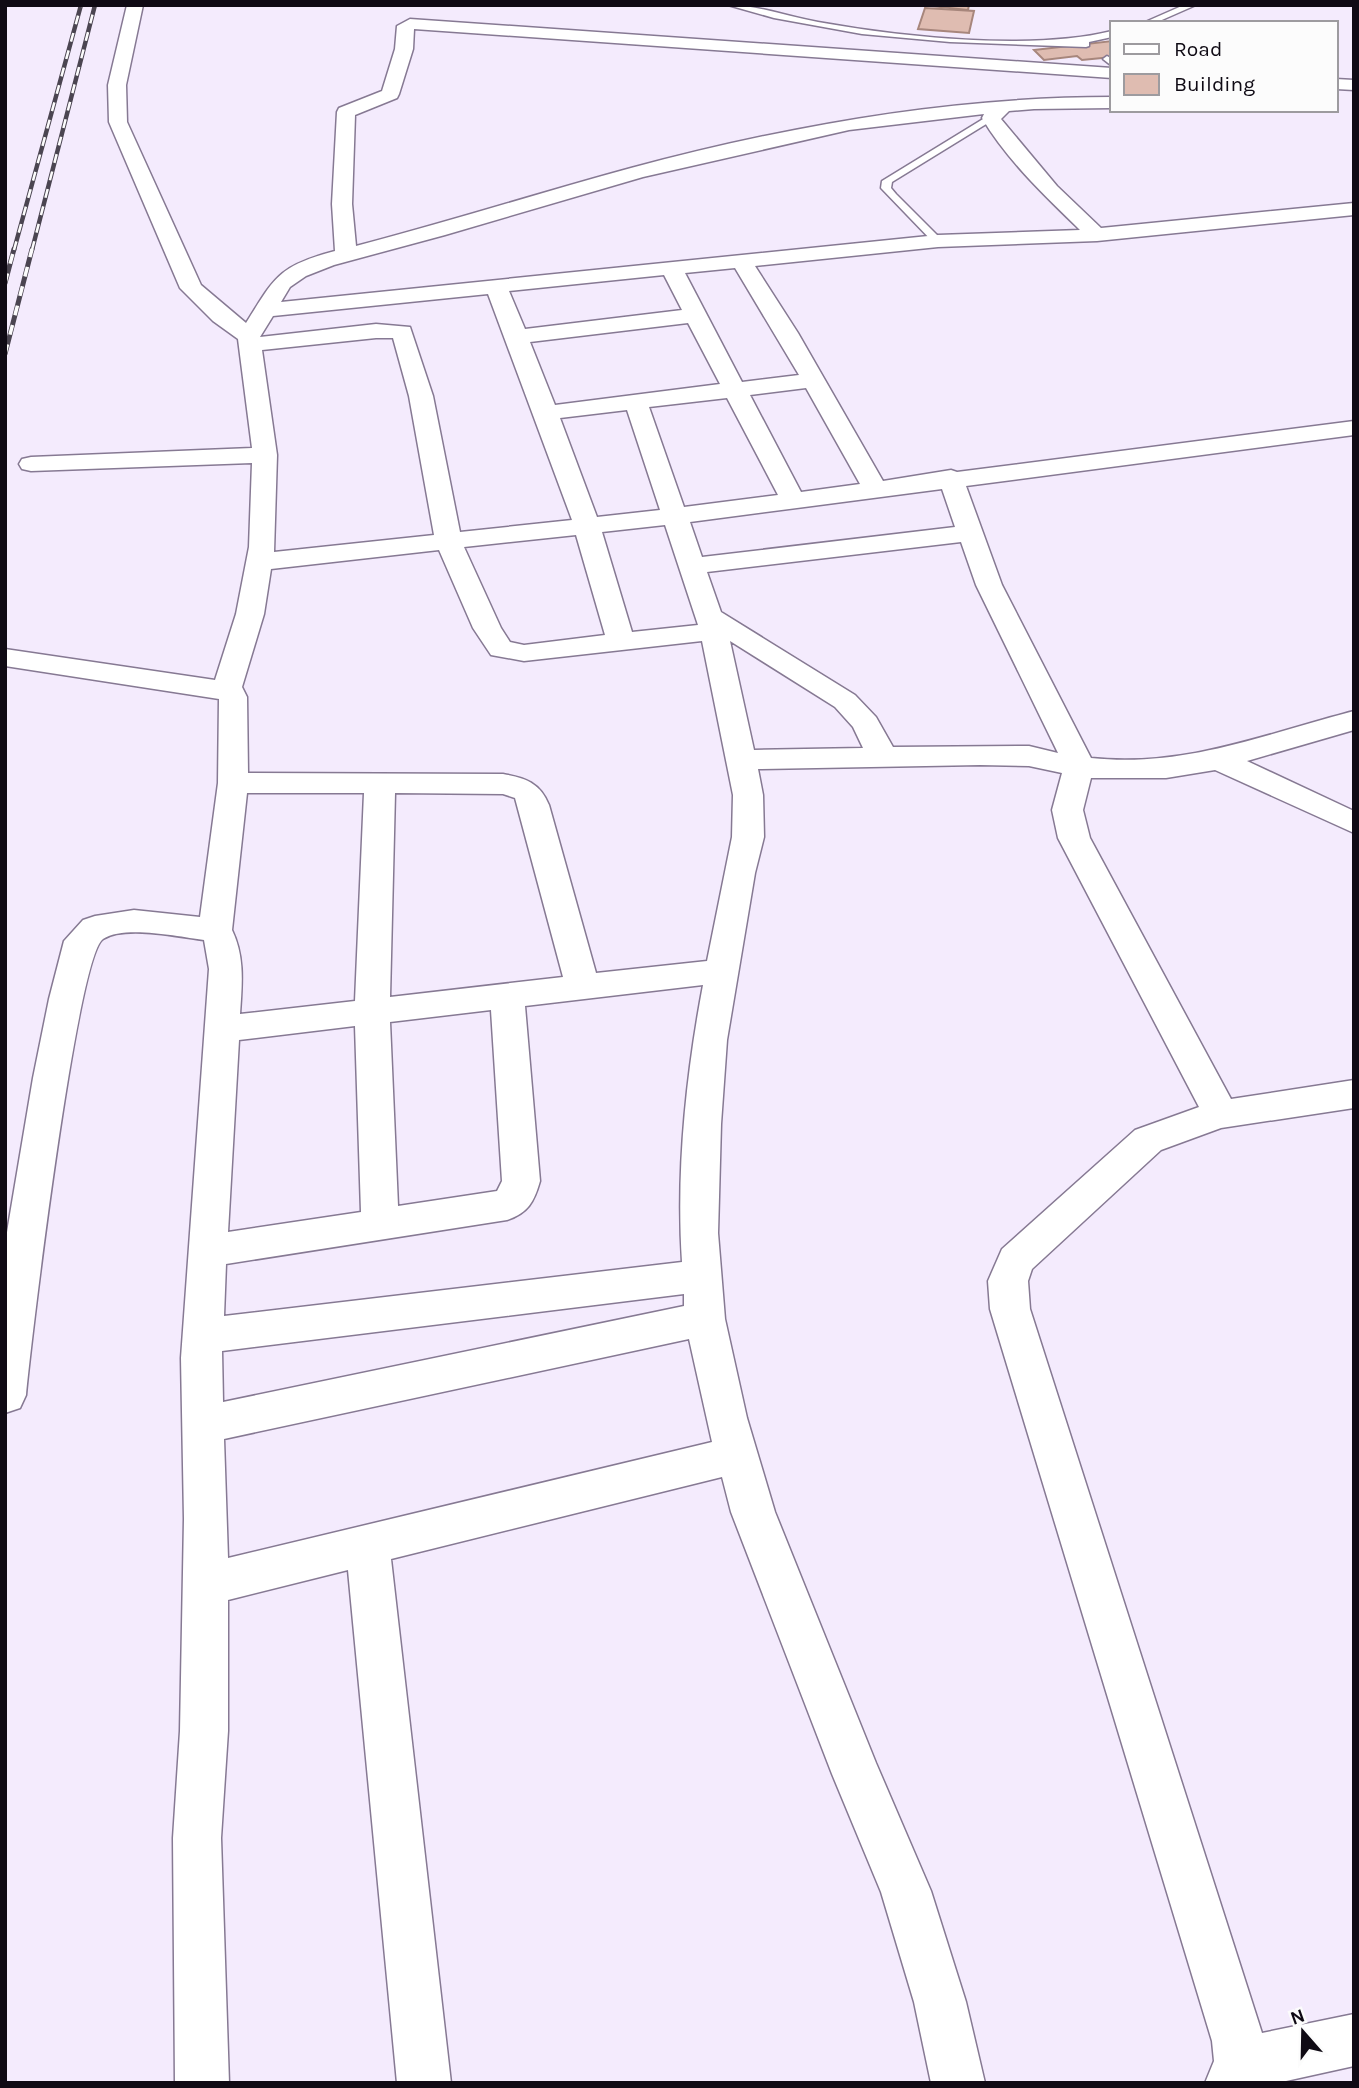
<svg xmlns="http://www.w3.org/2000/svg" width="1359" height="2088" viewBox="0 0 1359 2088" font-family="Karla,sans-serif">
<style>
.building{fill:#dfbcb1;stroke:#a7867c;stroke-width:2}
.lines{fill:none;stroke-linecap:round;stroke-linejoin:round}
.lane-casing{stroke:#867993;stroke-width:3}
.street-casing{stroke:#867993;stroke-width:3}
.lane{fill:#fff;fill-rule:evenodd}
.street{fill:#fff;fill-rule:evenodd}
.rail-far1-casing{stroke:#4b4551;stroke-width:4.5}
.rail-casing{stroke:#4b4551;stroke-width:5}
.rail-far1{stroke:#fcfcfc;stroke-width:2.5;stroke-dasharray:9;stroke-linecap:butt}
.rail{stroke:#fcfcfc;stroke-width:3.5;stroke-dasharray:10;stroke-linecap:butt}
</style>
<rect width="100%" height="100%" fill="#f4ebfd"/>
<g class="building">
<polygon points="921,5 969,5 968,10"/>
<polygon points="925,8 974,11 969,33 918,29"/>
<polygon points="1112,41 1112,57 1082,60 1077,56 1044,60 1034,50"/>
</g>
<g class="lines">
<defs>
<g id="lane">
<path d="M728,5C758,5 788,17 818,22C901,37 1031,51 1112,31V37L1089,42V46L1086,47L950,42L862,34L774,18Z"/>
<polygon points="1184,5 1196,5 1155,23 1143,23"/>
<polygon points="1107,56 1112,59 1112,66 1103,59"/>
<polygon points="988,116 996,118 892,182 891,188 896,194 943,241 934,243 881,188 882,181"/>
</g>
<g id="street">
<path d="M127,5H143L126,85L127,122L201,285L246,323C275,277 278,266 335,251L332,204L337,112L339,108L382,91L395,49L397,26L410,19L1112,68V78L414,29L413,49L399,94L397,98L355,115L352,204L356,246C448,222 539,193 631,168C787,126 950,97 1112,97V108L1034,109L1009,111L1001,119L1057,186L1101,228L1354,203V215L1097,241L938,247L755,266L798,333L883,481L951,470L957,472L1354,421V435L966,486L1002,585L1091,758C1185,768 1265,734 1354,711V730L1247,761L1354,811V833L1215,770L1166,778H1091L1083,810L1090,838L1231,1099L1354,1080V1108L1221,1128L1161,1150L1032,1269L1028,1281L1030,1309L1262,2033L1354,2014V2066L1277,2083H1205L1214,2061L1212,2041L990,1309L988,1281L1002,1249L1135,1130L1199,1107L1058,838L1052,810L1062,773L1029,766L980,765L758,769L763,795L764,837L755,873L727,1040L721,1124L718,1233L725,1319L747,1418L775,1512L876,1763L931,1891L966,2002L985,2083H931L914,2002L881,1892L832,1774L731,1512L722,1477L391,1559L451,2083H397L348,1570L228,1600V1731L221,1838L229,2083H175L173,1838L180,1731L184,1519L181,1358L209,969L204,940C179,937 125,925 103,939C77,956 31,1340 26,1395L20,1408L5,1413V1244L33,1078L49,999L64,941L83,920L95,916L134,910L200,917L218,783L219,699L5,666V649L215,680L236,614L249,547L252,463L31,471L22,469L19,464L22,459L31,457L252,448L238,339L213,321L180,288L109,122L108,85ZM984,114L982,118C1007,160 1045,196 1080,230L938,235L281,302L290,287L306,276L334,265L445,235L643,177L849,130ZM735,268L799,375L742,382L685,273ZM664,275L682,310L525,329L509,291ZM488,294L572,520L460,532L433,396L410,327L376,324L260,337L273,316ZM688,323L720,384L555,405L530,342ZM376,338H393L409,396L434,535L274,552L277,455L262,350ZM806,388L860,484L801,492L750,395ZM727,398L778,495L684,507L649,407ZM627,410L660,510L597,517L560,418ZM942,489L955,527L702,557L690,522ZM665,525L698,625L632,632L602,532ZM576,535L605,635L524,645L510,642L501,628L464,547ZM961,542L976,585L1058,753L1029,746L893,747L876,717L855,695L721,612L707,572ZM439,550L473,628L491,655L524,661L702,641L733,795L732,837L707,961L596,973L549,805C540,783 526,778 503,774L248,773L247,697L242,687L264,614L271,569ZM730,641L835,707L853,727L863,748L754,750ZM247,793H364L355,1001L240,1014C242,984 245,957 232,930ZM395,793L503,794L515,798L563,977L390,997ZM703,985C686,1075 676,1171 682,1262L224,1316L226,1264L507,1220C528,1213 534,1202 540,1181L525,1006ZM491,1010L502,1181L497,1191L398,1206L390,1022ZM355,1026L361,1212L228,1232L239,1040ZM684,1294V1306L223,1402L222,1351ZM689,1339L712,1442L228,1558L224,1439Z"/>
<polygon points="1336,79 1354,80 1354,90 1336,89"/>
</g>
</defs>
<use href="#lane" class="lane-casing"/>
<use href="#street" class="street-casing"/>
<use href="#lane" class="lane"/>
<use href="#street" class="street"/>
<defs>
<g id="rail-far1">
<polyline points="14,250 81,5"/>
<polyline points="32,250 95,5"/>
</g>
<g id="rail">
<polyline points="5,283 14,249"/>
<polyline points="5,354 32,249"/>
</g>
</defs>
<use href="#rail-far1" class="rail-far1-casing"/>
<use href="#rail" class="rail-casing"/>
<use href="#rail-far1" class="rail-far1"/>
<use href="#rail" class="rail"/>
</g>
<rect width="1359" height="2088" fill="none" stroke="#0f0a14" stroke-width="14"/>
<rect x="1110" y="21" width="228" height="91" fill="#fcfcfc" stroke="#9d9b9f" stroke-width="2"/>
<rect x="1124" y="44" width="35" height="10" fill="#ffffff" stroke="#9d9b9f" stroke-width="2"/>
<text x="1174" y="56" font-size="21" fill="#0f0a14">Road</text>
<rect x="1124" y="74" width="35" height="21" fill="#dfbcb1" stroke="#9d9b9f" stroke-width="2"/>
<text x="1174" y="91" font-size="21" fill="#0f0a14">Building</text>
<g transform="translate(1303 2032) rotate(340)" stroke="#fcfcfc" stroke-width="5" paint-order="stroke">
<path d="M0-5L12 26L0 18L-12 26Z" fill="#0f0a14"/>
<text y="-10" font-size="19" font-weight="bold" text-anchor="middle" fill="#0f0a14">N</text>
</g>
</svg>
